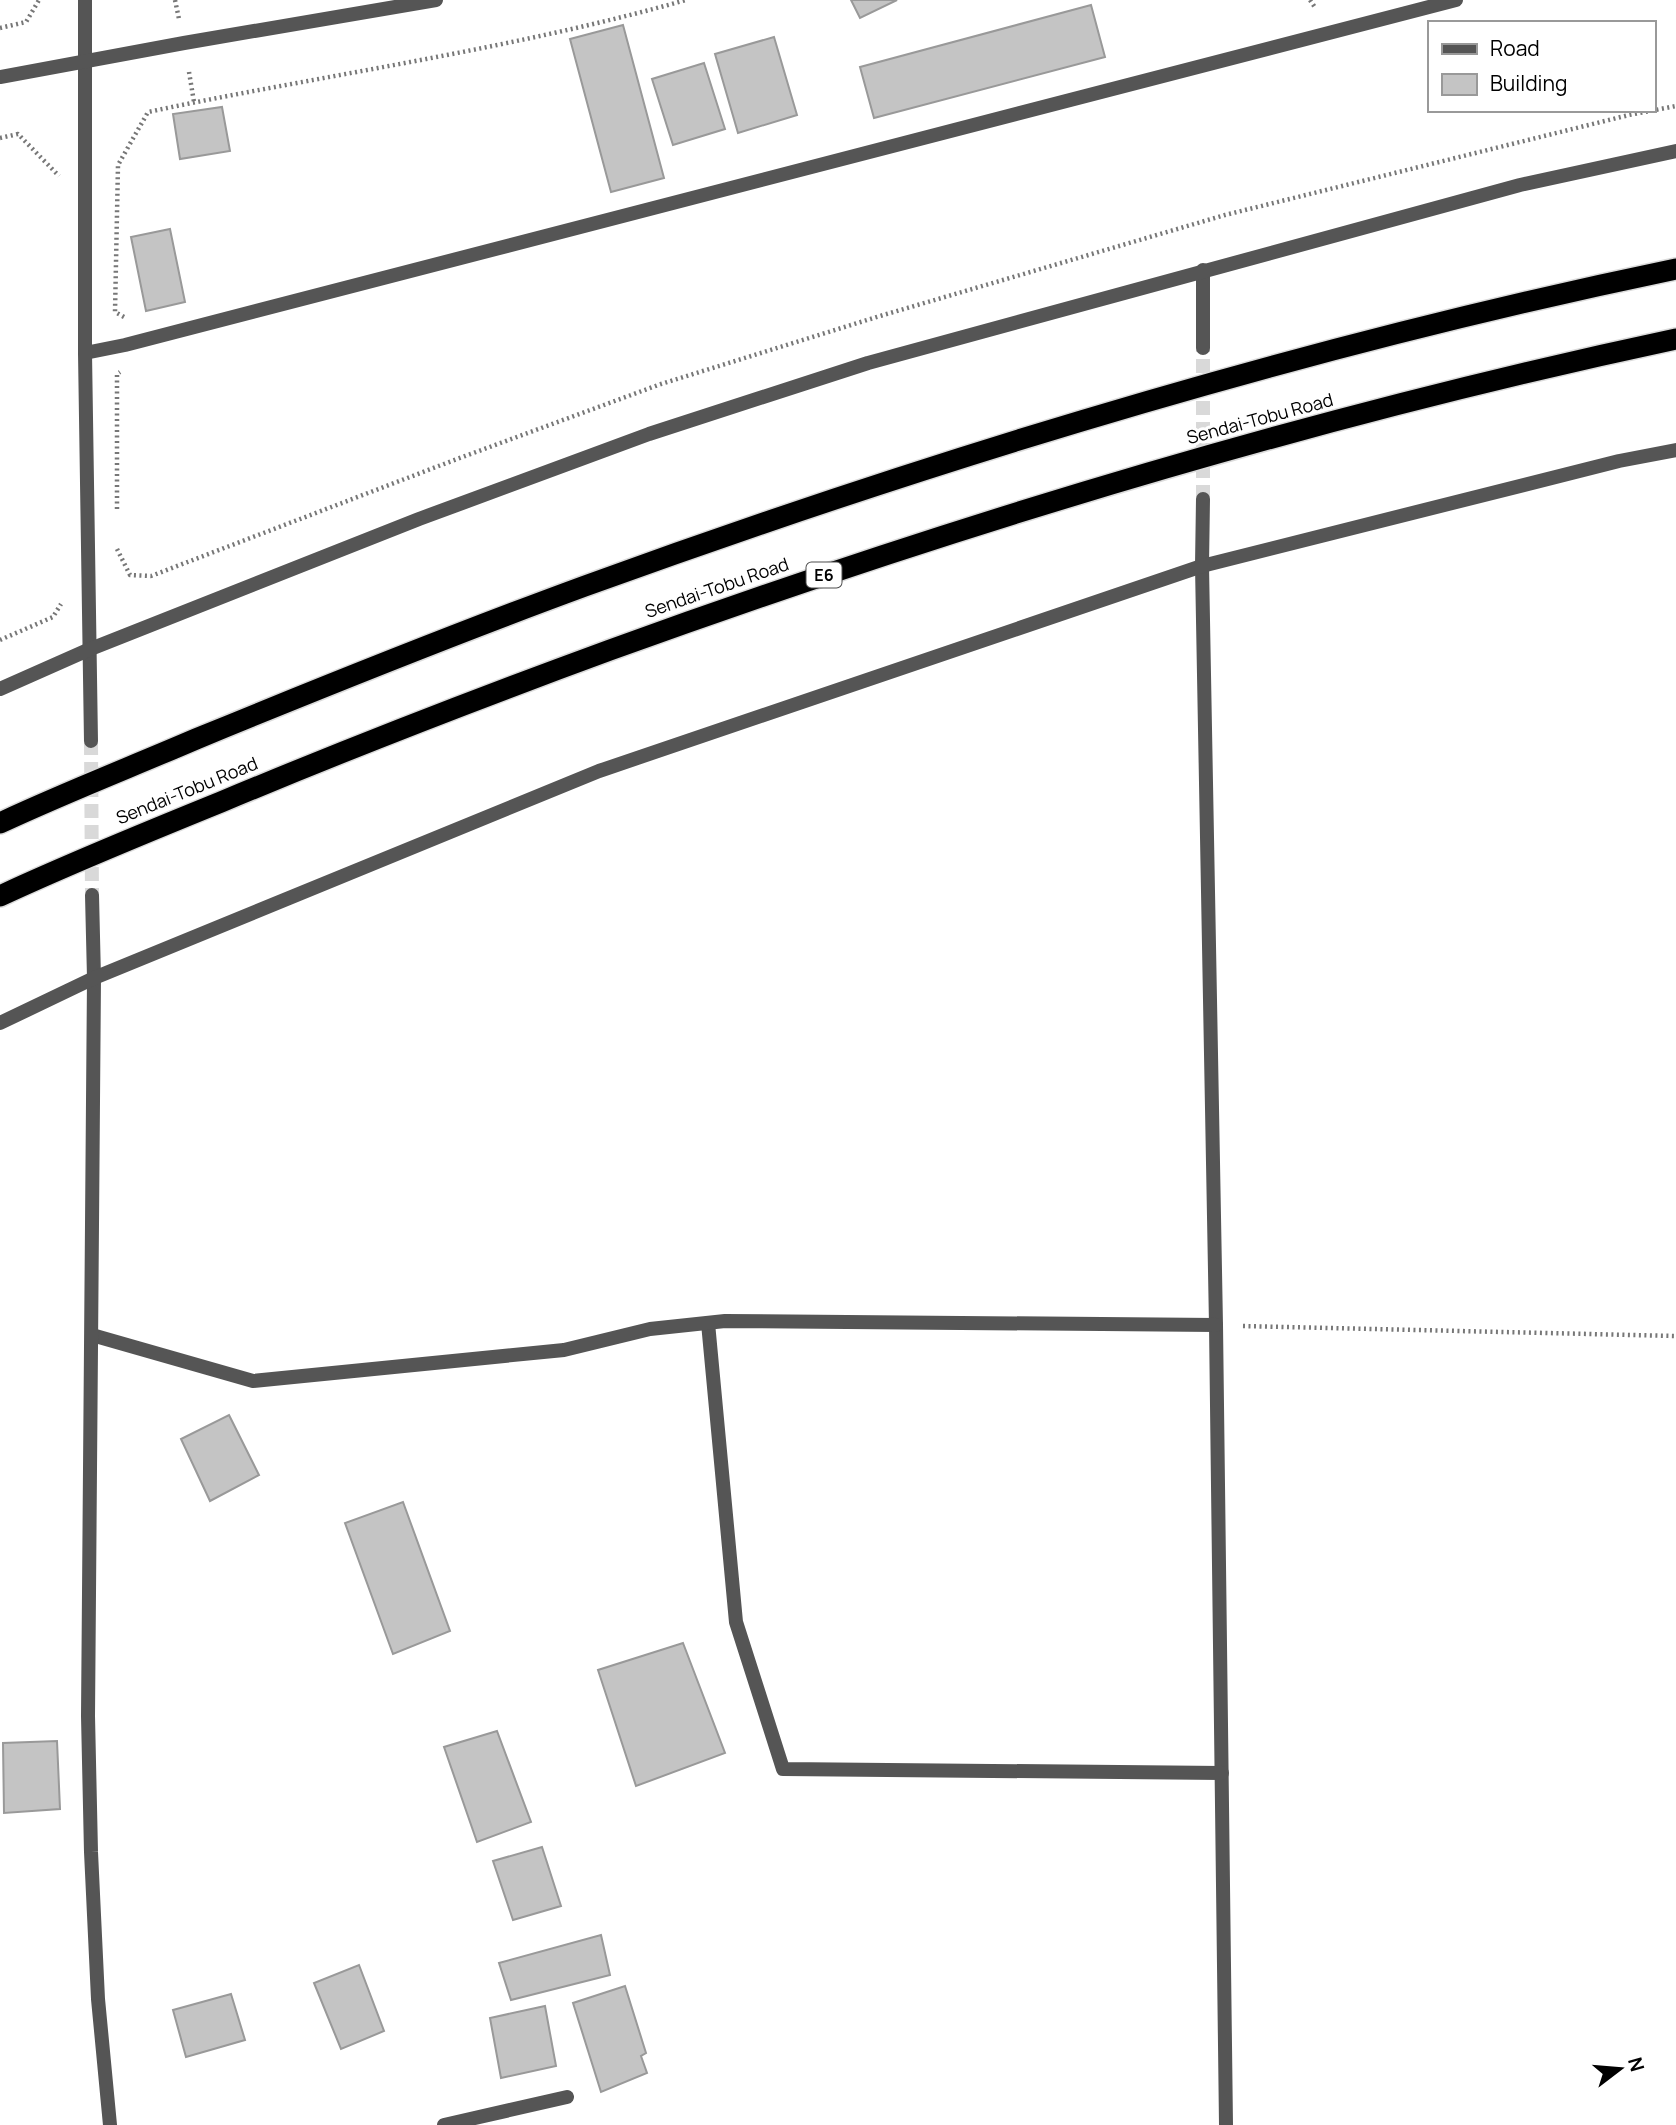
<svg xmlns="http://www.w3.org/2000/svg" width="1676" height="2125" viewBox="0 0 1676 2125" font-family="Manrope,sans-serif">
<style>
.building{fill:#c4c4c4;stroke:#999;stroke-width:2}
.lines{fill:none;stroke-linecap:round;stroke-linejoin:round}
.minor-tunnel{stroke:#d9d9d9;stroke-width:14;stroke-dasharray:14 7;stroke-linecap:butt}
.motorway-casing{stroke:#dbdbdb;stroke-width:24}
.path{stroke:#777;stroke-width:4.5;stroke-dasharray:2 3.5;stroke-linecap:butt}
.service{stroke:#555;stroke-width:14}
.minor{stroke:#555;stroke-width:14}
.tertiary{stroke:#555;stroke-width:14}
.motorway{stroke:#000;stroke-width:21}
.labels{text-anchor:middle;stroke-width:6;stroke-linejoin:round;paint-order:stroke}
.shield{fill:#fff;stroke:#4c4c4c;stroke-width:2}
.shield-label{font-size:16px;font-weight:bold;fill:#000}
.street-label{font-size:18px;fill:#000;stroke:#fff}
</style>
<rect width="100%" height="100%" fill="#fff"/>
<g class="building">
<polygon points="851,0 897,0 860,18"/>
<polygon points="1091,5 1105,57 874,118 860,67"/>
<polygon points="623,25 664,178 611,192 570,39"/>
<polygon points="774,37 797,115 738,133 715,54"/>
<polygon points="704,63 725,129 673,145 652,79"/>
<polygon points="222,107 230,151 180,159 173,114"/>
<polygon points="170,229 185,302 146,311 131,237"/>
<polygon points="229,1415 259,1475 210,1501 181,1439"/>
<polygon points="403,1502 450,1631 393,1654 345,1523"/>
<polygon points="683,1643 725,1753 636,1786 598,1670"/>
<polygon points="497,1731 531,1822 477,1842 444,1747"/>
<polygon points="57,1741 60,1809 4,1813 3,1743"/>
<polygon points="542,1847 561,1906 513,1920 493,1861"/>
<polygon points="601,1935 610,1975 511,2000 499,1963"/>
<polygon points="359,1965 384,2031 341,2049 314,1983"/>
<polygon points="625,1986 646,2053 641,2056 647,2073 601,2092 573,2003"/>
<polygon points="231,1994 245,2040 186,2057 173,2010"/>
<polygon points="545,2006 556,2066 501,2078 490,2018"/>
</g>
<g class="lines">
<g class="minor-tunnel">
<polyline points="1203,499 1203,348"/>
<polyline points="91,741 92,895"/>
</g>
<defs>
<g id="motorway">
<path d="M0,823C64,793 131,767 196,739C325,686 454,634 585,586C940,457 1305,346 1676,269"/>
<path d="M0,896C73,862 147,832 221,802C350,748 479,698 610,650C958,524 1314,416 1676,339"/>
</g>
</defs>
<use href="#motorway" class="motorway-casing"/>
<g class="path">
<polyline points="175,0 179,19"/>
<polyline points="1310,0 1316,9"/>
<polyline points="0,28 26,22 39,0"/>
<polyline points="189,72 194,102"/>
<polyline points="0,138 18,134 59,176"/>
<path d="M124,317L115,312L118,165L148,112C328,74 509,50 686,0"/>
<polyline points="117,509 117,374 120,372"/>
<polyline points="117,549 130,575 151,576 457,459 661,384 880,316 1225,215 1629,115 1676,106"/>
<polyline points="0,640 53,617 61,604"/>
<polyline points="1243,1326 1676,1336"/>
</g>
<polyline class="service" points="444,2125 567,2097"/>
<g class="minor">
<polyline points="1203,348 1203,270"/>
<polyline points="85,353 125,345 1456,0"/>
<polyline points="1203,499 1202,566 1216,1325 1226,2125"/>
<polyline points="708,1323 736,1622 783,1769 1222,1773"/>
<polyline points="92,1335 253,1381 564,1350 650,1329 725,1321 1216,1325"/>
</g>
<g class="tertiary">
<polyline points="85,0 85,353 91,741"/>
<polyline points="0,77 184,43 436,0"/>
<polyline points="0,689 88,650 419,519 649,434 868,363 1520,185 1676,151"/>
<polyline points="92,895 94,978 88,1716 91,1852 98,1999 110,2125"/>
<polyline points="0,1023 94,978 599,771 1202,566 1619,461 1676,450"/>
</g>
<use href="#motorway" class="motorway"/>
</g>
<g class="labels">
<rect class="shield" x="806.5" y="562.5" width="35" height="25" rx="5"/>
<g class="shield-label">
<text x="824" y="581">E6</text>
</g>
<g class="street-label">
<text transform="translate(1260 419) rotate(-15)" y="6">Sendai-Tobu Road</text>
<text transform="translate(717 588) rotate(-19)" y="6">Sendai-Tobu Road</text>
<text transform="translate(187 791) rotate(-22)" y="6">Sendai-Tobu Road</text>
</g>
</g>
<rect x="1428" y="21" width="228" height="91" fill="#ffffff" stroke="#999999" stroke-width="2"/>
<rect x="1442" y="44" width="35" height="10" fill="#555555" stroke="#999999" stroke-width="2"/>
<text x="1490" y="56" font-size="21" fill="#000000">Road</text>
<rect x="1442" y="74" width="35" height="21" fill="#c4c4c4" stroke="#999999" stroke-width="2"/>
<text x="1490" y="91" font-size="21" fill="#000000">Building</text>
<g transform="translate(1620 2069) rotate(74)" stroke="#ffffff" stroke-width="5" paint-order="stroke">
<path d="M0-5L12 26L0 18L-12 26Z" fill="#000000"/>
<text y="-10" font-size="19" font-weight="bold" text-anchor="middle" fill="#000000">N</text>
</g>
</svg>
